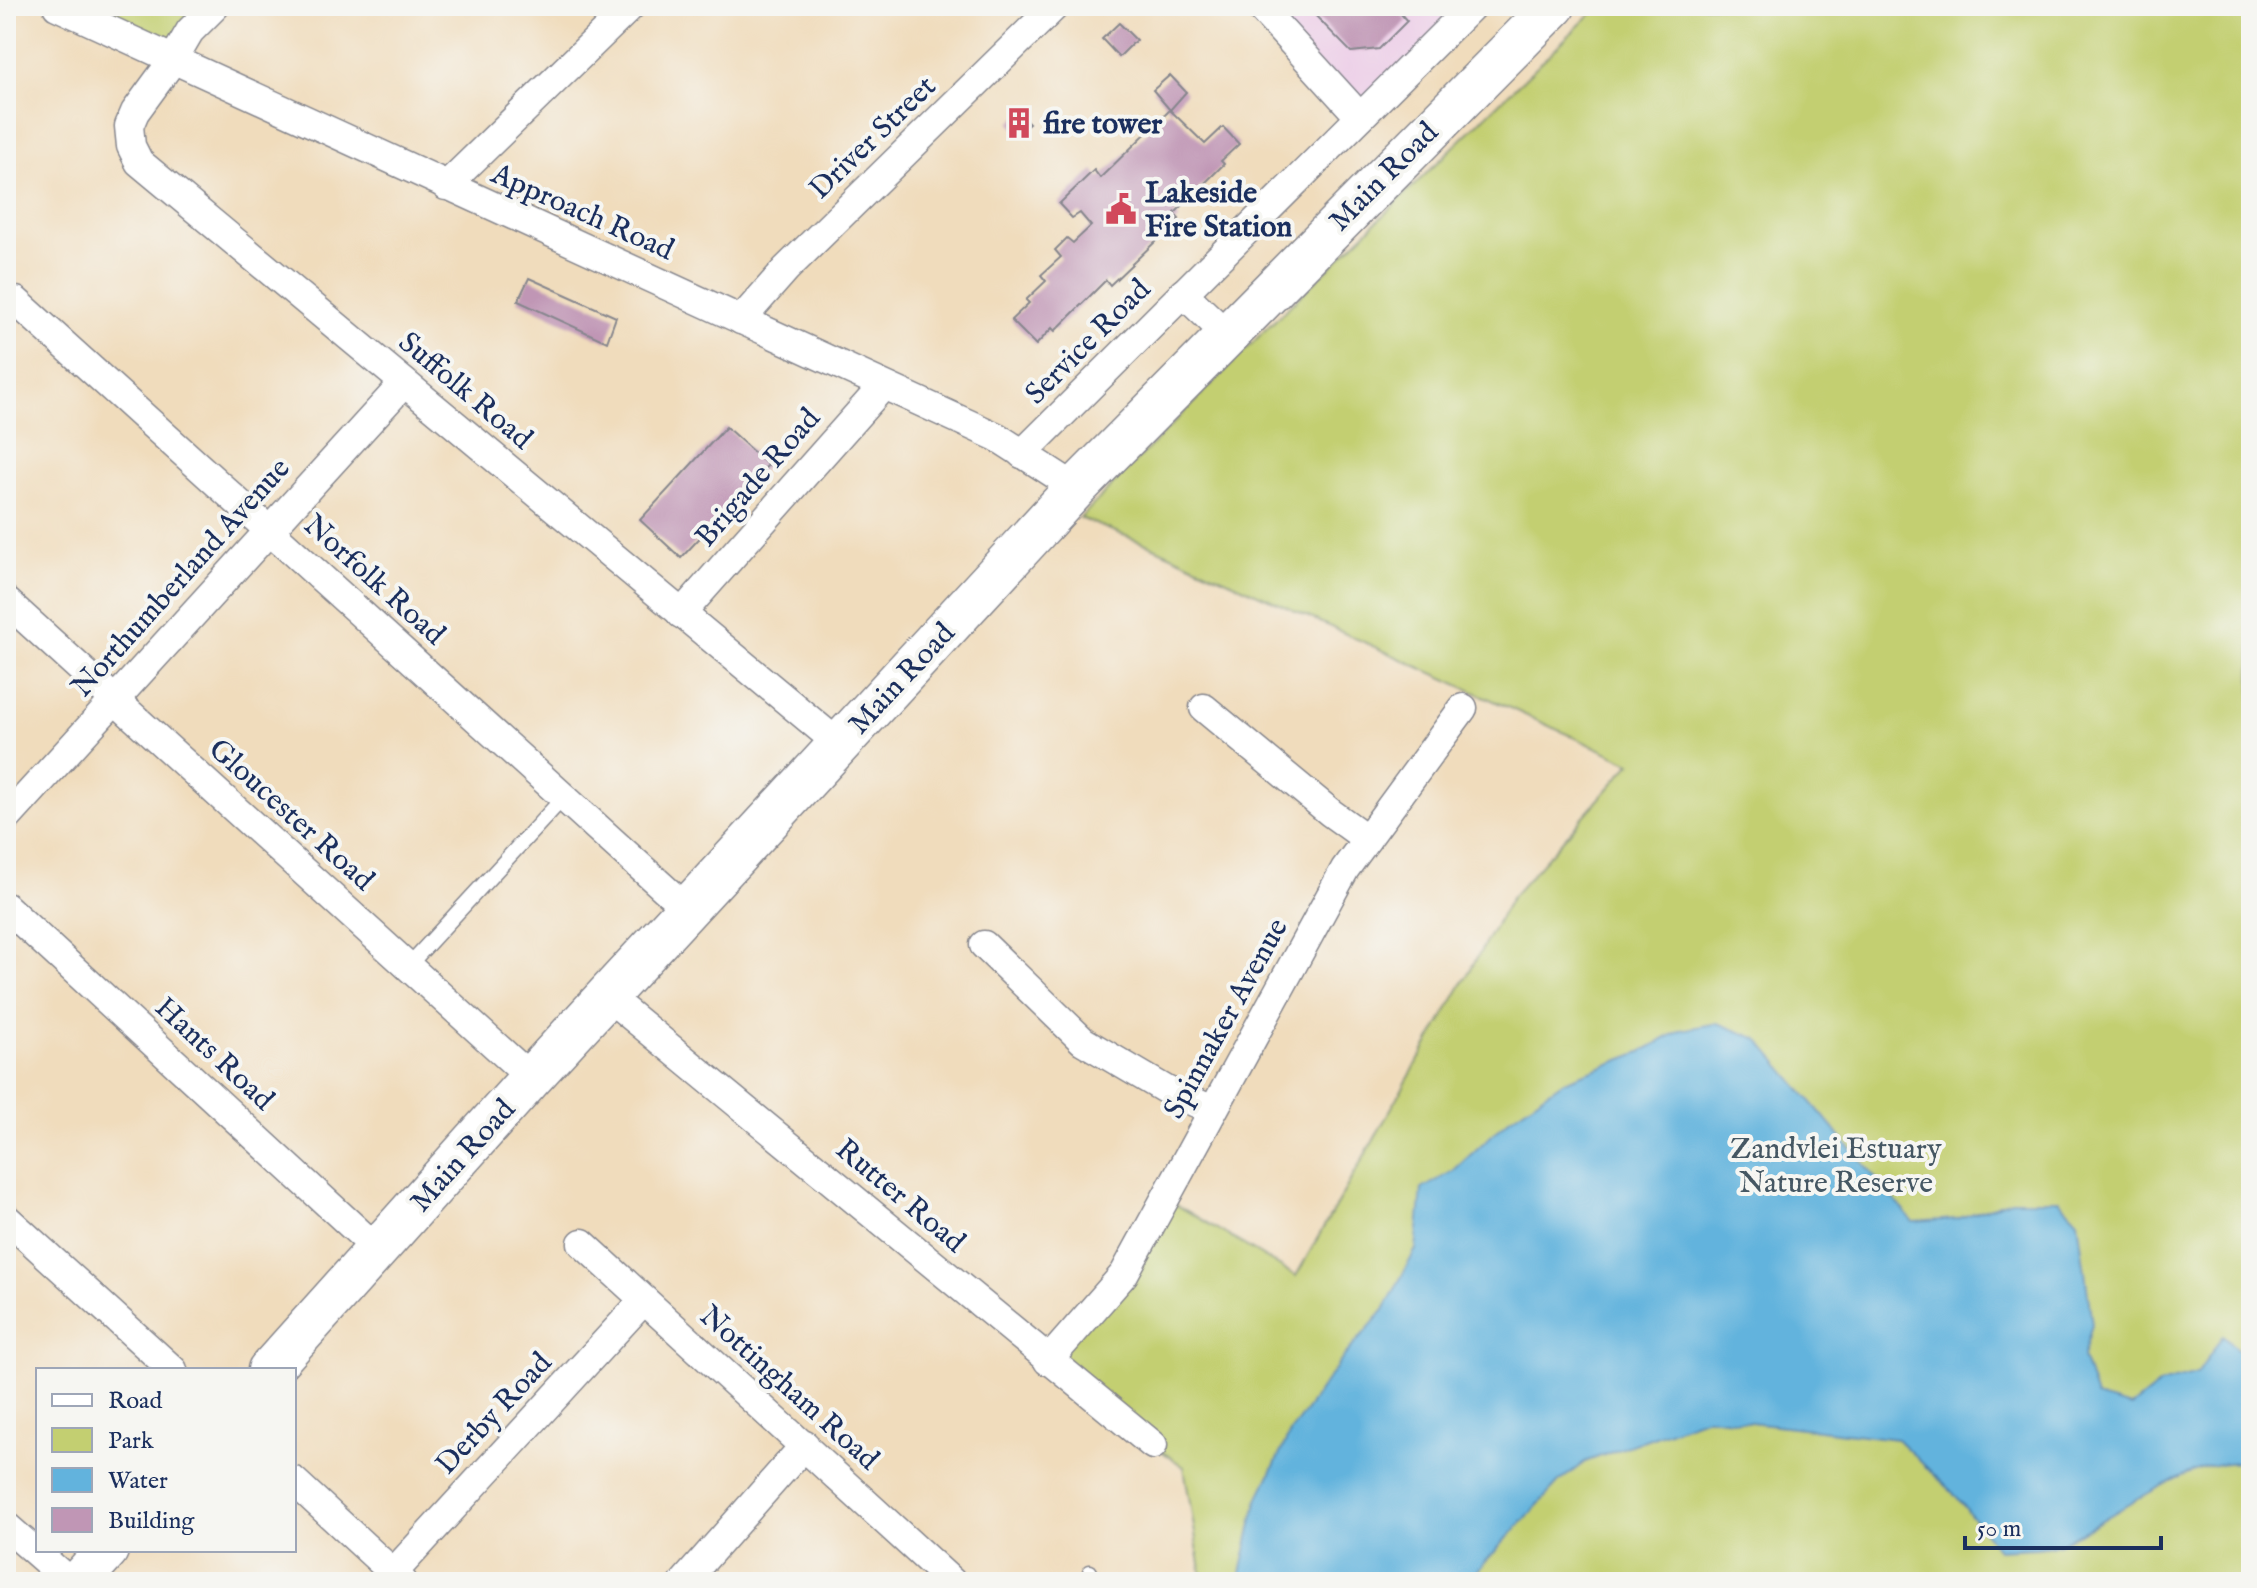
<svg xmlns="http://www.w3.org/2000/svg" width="2257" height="1588" viewBox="0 0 2257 1588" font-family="'IM FELL English',serif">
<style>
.built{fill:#edd0e8}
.green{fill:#c3cf71;stroke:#6f7f68;stroke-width:2}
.water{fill:#62b3dd;stroke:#3e719e;stroke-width:2}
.building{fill:#c096b5}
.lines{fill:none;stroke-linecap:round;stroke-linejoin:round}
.lane-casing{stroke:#86868d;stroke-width:17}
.street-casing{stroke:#86868d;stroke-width:31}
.primary-casing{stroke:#86868d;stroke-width:45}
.lane{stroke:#fff;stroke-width:14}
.street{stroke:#fff;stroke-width:28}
.primary{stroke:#fff;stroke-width:42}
.labels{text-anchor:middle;stroke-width:8;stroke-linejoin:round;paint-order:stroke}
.poi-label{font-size:30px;font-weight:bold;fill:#1b2f5e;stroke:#f6f6f2;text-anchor:start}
.street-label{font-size:30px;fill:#1b2f5e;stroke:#f6f6f2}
.park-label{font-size:30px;fill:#455763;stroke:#f6f6f2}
</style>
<rect width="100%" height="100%" fill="#f6f6f2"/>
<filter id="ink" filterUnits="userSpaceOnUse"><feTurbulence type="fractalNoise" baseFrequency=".0125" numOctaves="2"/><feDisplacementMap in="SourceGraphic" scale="16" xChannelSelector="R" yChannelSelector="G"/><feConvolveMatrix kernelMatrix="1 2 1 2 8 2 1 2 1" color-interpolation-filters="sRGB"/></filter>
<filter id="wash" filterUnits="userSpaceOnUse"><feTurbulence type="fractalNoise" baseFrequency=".006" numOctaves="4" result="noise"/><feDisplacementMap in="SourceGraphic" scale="32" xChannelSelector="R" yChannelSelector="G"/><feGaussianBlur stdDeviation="1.8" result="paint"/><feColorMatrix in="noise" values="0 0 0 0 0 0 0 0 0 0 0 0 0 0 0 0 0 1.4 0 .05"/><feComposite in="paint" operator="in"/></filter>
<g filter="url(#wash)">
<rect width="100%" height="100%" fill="#f0dcbc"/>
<polygon class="built" points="1259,6 1472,6 1360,117"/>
<g class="green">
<polygon points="57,6 215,6 173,60"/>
<polygon points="1599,6 2251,6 2251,1582 1203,1582 1184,1467 1153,1445 1048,1361 1165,1198 1296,1276 1511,898 1631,763 1154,547 1080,518 1269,326"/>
</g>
<path class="water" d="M1718,1023L1758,1039L1913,1222L1957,1219L2011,1200H2059L2078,1220L2092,1324L2083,1357L2096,1397L2131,1407L2160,1384L2197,1374L2223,1335L2247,1360H2251V1464C2195,1451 2111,1520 2060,1543C2043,1550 2017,1548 1998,1550L1956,1496L1897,1439L1707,1417L1585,1462L1560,1481L1467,1582H1242L1241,1573L1257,1501L1291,1431L1345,1355L1384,1310L1416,1249L1422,1189L1453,1171L1509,1119L1564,1081L1641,1052L1681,1030Z"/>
<g id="blocks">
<g class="building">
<polygon points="1306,6 1394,6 1407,21 1379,49 1351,52"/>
<polygon points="1119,23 1136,40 1119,57 1102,39"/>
<polygon points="1170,75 1186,92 1170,110 1205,144 1223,127 1239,144 1221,161 1224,164 1174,214 1179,219 1110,285 1106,280 1055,331 1052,328 1036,345 1011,320 1029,303 1026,300 1046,281 1041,275 1061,257 1055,250 1067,238 1073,243 1091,226 1080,213 1072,218 1059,204 1094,170 1100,178 1170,110 1153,90"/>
<polygon points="1020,114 1029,123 1018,132 1010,123"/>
<polygon points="529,278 616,317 607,342 518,301"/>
<polygon points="726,427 768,465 681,558 640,520"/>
</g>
</g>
</g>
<g filter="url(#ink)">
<use href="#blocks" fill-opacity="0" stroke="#86868d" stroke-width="2"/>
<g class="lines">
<defs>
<g id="lane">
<polyline points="408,966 564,797"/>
<polyline points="1087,1582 1090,1572"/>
</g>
<g id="street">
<polyline points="57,6 997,437 1076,488"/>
<polyline points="215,6 190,31 173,60 135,112 129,126 131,146 139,162 840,745"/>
<polyline points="1259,6 1360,117"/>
<polyline points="446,186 631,6"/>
<polyline points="1183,293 1226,334"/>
<polyline points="16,301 687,909"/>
<polyline points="741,320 786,269 1055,6"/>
<polyline points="1022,454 1472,6"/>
<polyline points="6,601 531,1078"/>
<polyline points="681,614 883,386"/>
<polyline points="1204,708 1331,813 1367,839"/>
<polyline points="6,819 404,383"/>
<polyline points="6,907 378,1250"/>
<polyline points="984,945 1083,1041 1168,1091 1213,1110"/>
<polyline points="607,996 1153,1445"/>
<polyline points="6,1218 173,1370"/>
<polyline points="582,1243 952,1582"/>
<polyline points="1048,1361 1124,1274 1345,869 1463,708"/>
<polyline points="294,1481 403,1582"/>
<polyline points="6,1526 70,1582"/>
<polyline points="393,1573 644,1300"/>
<polyline points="684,1582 805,1445"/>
</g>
<g id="primary">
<polyline points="269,1370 531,1078 1076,488 1554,6"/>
<polyline points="78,1582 107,1550"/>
</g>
</defs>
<use href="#lane" class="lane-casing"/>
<use href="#street" class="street-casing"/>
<use href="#primary" class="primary-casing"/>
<use href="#lane" class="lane"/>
<use href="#street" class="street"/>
<use href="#primary" class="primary"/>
</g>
</g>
<defs>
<symbol id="building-bare" viewBox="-9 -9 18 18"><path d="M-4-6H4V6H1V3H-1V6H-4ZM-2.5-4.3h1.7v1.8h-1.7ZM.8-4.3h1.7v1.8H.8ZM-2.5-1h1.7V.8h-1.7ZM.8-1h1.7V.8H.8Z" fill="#d1495b" stroke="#f6f6f2" stroke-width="2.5" paint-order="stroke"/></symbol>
<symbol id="civic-bare" viewBox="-9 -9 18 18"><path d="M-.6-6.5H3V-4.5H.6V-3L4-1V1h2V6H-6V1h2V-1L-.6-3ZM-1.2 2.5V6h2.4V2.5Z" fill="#d1495b" stroke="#f6f6f2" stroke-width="2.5" paint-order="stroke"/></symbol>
</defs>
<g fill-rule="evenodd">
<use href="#building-bare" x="997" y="101" width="44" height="44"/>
<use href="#civic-bare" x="1099" y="187" width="44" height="44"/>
</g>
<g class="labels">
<g class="poi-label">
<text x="1043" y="133">fire tower</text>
<text x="1145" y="202">Lakeside<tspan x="1145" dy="34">Fire Station</tspan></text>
</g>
<g class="street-label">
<text transform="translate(872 137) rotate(-44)" y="10">Driver Street</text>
<text transform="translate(1383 176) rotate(-45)" y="10">Main Road</text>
<text transform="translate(583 211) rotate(24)" y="10">Approach Road</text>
<text transform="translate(1087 341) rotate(-45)" y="10">Service Road</text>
<text transform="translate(466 390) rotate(40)" y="10">Suffolk Road</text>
<text transform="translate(757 477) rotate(-49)" y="10">Brigade Road</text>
<text transform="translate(180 577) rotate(-48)" y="10">Northumberland Avenue</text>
<text transform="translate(375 579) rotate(42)" y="10">Norfolk Road</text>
<text transform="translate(901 678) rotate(-47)" y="10">Main Road</text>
<text transform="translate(292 814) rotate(42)" y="10">Gloucester Road</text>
<text transform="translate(1225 1018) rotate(-61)" y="10">Spinnaker Avenue</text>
<text transform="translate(215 1053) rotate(43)" y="10">Hants Road</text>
<text transform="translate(462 1155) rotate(-48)" y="10">Main Road</text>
<text transform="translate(901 1195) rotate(40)" y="10">Rutter Road</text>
<text transform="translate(790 1387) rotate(42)" y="10">Nottingham Road</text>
<text transform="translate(493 1413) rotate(-47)" y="10">Derby Road</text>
</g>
<g class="park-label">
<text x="1836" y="1158">Zandvlei Estuary<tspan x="1836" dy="34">Nature Reserve</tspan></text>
</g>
</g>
<rect width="2257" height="1588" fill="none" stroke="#f6f6f2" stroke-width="32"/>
<rect x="36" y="1368" width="260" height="184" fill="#f6f6f2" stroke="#9ea6b7" stroke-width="2"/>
<rect x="52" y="1394" width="40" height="12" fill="#ffffff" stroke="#9ea6b7" stroke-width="2"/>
<text x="108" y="1408" font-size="24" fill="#1b2f5e">Road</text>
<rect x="52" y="1428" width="40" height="24" fill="#c3cf71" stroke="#9ea6b7" stroke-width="2"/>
<text x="108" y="1448" font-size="24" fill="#1b2f5e">Park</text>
<rect x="52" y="1468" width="40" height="24" fill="#62b3dd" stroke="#9ea6b7" stroke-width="2"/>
<text x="108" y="1488" font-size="24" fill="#1b2f5e">Water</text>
<rect x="52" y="1508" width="40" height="24" fill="#c096b5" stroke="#9ea6b7" stroke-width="2"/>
<text x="108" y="1528" font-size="24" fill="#1b2f5e">Building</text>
<path d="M1965 1536v12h196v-12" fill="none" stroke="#1b2f5e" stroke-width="4"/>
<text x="1977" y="1536" font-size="24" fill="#1b2f5e" stroke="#f6f6f2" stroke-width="6" paint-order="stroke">50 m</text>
</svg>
